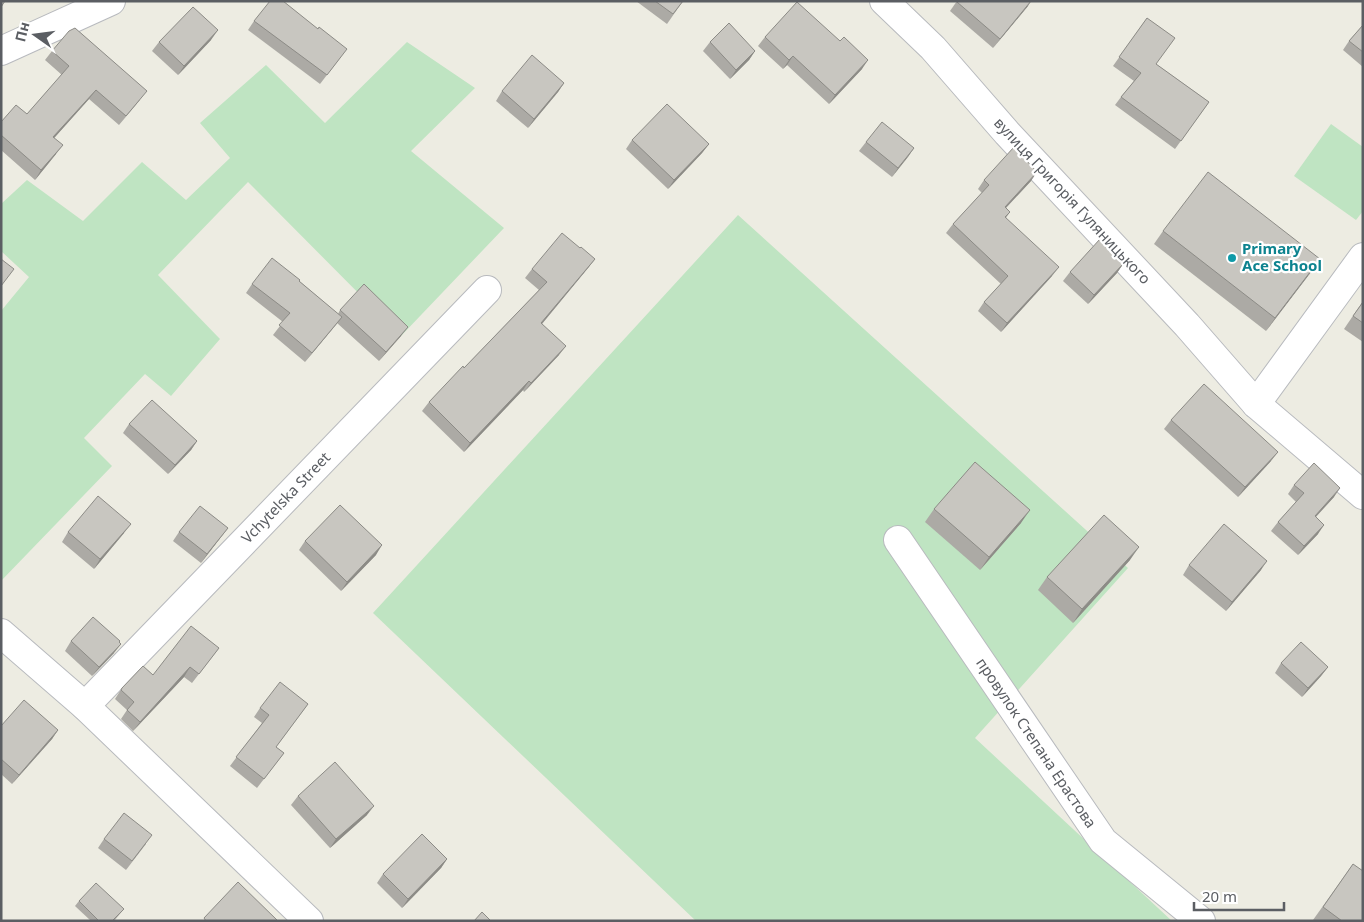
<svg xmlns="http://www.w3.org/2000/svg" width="1364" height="922" viewBox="0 0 1364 922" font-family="'Noto Sans',sans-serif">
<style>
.green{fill:#bfe4c2}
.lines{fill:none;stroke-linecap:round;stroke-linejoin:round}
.minor-casing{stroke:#b8babe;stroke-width:30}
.minor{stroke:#fff;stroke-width:28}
.wall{fill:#acaaa5}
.shaded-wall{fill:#8c8b86}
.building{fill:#c8c6c0;stroke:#8c8b86}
.culture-dot{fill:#0f9aa8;stroke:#fff;stroke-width:2}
.labels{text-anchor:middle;stroke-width:4.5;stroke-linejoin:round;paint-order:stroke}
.street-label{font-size:15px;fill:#5b5e63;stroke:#fff}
.culture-label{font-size:15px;font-weight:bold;fill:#0d838f;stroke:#fff;text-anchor:start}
</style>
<rect width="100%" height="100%" fill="#edece2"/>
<g class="green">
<polygon points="407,42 475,88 411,151 504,228 401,336 248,182 158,275 220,339 171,396 145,374 84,438 112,466 1,581 1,311 29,277 1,251 1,204 27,180 83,221 142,162 186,200 230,158 200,123 266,65 325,123"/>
<polygon points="1331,124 1363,147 1363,211 1356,220 1294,176"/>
<polygon points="738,215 1128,568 975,738 1172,921 696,921 373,613"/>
</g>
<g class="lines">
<defs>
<g id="minor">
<polyline points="884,1 933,48 1007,133 1187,325 1256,404 1363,495"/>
<polyline points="1,51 111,1"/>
<polyline points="1256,404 1363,257"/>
<polyline points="898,540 1103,841 1201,921"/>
<polyline points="1,633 85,706 309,921"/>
<polyline points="85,706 487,290"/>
</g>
</defs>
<use href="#minor" class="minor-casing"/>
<use href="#minor" class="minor"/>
</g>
<g class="wall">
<polygon points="636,1 683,1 667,24"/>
<polygon points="957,1 1028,6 993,48 950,11"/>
<polygon points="1147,18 1156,64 1209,102 1175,149 1115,105 1121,97 1134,81 1113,66"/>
<polygon points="254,21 340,58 320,84 248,30"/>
<polygon points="1363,25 1363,67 1343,50 1349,41"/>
<polygon points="765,37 840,41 862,69 829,104 787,65 783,69 758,46"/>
<polygon points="211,40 178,75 152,51 159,42"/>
<polygon points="710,42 755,51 749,60 730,79 703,51"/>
<polygon points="52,51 140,100 119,125 89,99 54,138 56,154 35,180 1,150 1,122 27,114 62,75 45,60"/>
<polygon points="564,83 558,92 528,128 496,101 502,91"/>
<polygon points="632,140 709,144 702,153 668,189 626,149"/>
<polygon points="866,142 914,148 892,177 859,151"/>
<polygon points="984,180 1031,181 1006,208 1010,212 1006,218 1052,276 1001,332 978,311 984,302 1001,284 946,233 953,224 982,193 978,189"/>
<polygon points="1163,231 1311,272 1266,331 1154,244"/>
<polygon points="580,248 595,259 588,268 542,324 559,355 524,392 523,390 464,452 422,411 429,402 464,368 539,290 525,278 532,269"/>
<polygon points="1123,264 1117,273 1088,304 1063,281 1070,272"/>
<polygon points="299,281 338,314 340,310 401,336 379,361 337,323 305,362 273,335 283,322 246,293 252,284"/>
<polygon points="1363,301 1363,342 1344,329"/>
<polygon points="1171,420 1271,461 1238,497 1164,429"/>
<polygon points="129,424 197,441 191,450 168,474 123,433"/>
<polygon points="1294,485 1334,497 1316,517 1318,534 1298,555 1271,531 1278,522 1296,502 1288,494"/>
<polygon points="934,509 1021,523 980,570 925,522"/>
<polygon points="228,528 201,563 173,541 179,532"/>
<polygon points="68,532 124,533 94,569 62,542"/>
<polygon points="305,541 376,555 341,591 299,550"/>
<polygon points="1130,560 1073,623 1038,590 1047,577"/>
<polygon points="1189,565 1261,570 1226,611 1183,575"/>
<polygon points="71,641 114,653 92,676 65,651"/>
<polygon points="219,648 192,683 184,677 133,731 121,719 127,710 115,699 122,688"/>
<polygon points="1281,663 1328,667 1321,676 1302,697 1275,673"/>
<polygon points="308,704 276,747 284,753 257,788 230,766 262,723 254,717 260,708"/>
<polygon points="1,726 58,730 52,739 12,784 1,774"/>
<polygon points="298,796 367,815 330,848 291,805"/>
<polygon points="104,839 146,844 126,870 98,848"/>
<polygon points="447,859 441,868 402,908 377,883 383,874"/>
<polygon points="1353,864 1363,921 1315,921 1313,920"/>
<polygon points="79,901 124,909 114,921 91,921 75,906"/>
</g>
<g class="shaded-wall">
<polygon points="1031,1 1028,6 993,48 1000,39"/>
<polygon points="218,30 211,40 178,75 184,66"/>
<polygon points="755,51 749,60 730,79 736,70"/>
<polygon points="793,56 787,65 783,69 789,60"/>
<polygon points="868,60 862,69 829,104 835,95"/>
<polygon points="564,83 558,92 528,128 534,119"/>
<polygon points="96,90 89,99 47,146 53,137"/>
<polygon points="709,144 702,153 668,189 674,180"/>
<polygon points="63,145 56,154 35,180 41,170"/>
<polygon points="914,148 908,157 892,177 898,168"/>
<polygon points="1037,172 1031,181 998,216 1005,207"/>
<polygon points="595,259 588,268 535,332 541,323"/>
<polygon points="1320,259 1311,272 1266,331 1275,318"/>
<polygon points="1123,264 1117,273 1088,304 1094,295"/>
<polygon points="1059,267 1052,276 1001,332 1007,323"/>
<polygon points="342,317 335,326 305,362 312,353"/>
<polygon points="408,327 401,336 379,361 386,352"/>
<polygon points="566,346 559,355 524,392 531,383"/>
<polygon points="529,381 523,390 464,452 470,443"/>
<polygon points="197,441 191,450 168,474 175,465"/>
<polygon points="1278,452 1271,461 1238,497 1245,487"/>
<polygon points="1340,488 1334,497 1308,525 1315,516"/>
<polygon points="1030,510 1021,523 980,570 989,557"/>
<polygon points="131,524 124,533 94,569 100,559"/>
<polygon points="1324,525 1318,534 1298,555 1304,546"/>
<polygon points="228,528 221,537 201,563 207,554"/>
<polygon points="382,545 376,555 341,591 347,582"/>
<polygon points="1139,547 1130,560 1073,623 1082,609"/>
<polygon points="1267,561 1261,570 1226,611 1232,602"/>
<polygon points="121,644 114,653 92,676 99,667"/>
<polygon points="190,667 184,677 133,731 140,722"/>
<polygon points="1328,667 1321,676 1302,697 1308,688"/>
<polygon points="58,730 52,739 12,784 19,775"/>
<polygon points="374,806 367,815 330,848 336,839"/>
<polygon points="447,859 441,868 402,908 408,899"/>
</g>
<g class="building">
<polygon points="1,1 5,1 1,7"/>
<polygon points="270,1 283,1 318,29 319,27 347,49 327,75 254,21"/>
<polygon points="655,1 683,1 673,14"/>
<polygon points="957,1 1031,1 1000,39 957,2"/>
<polygon points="797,2 840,41 844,37 868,60 835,95 793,56 789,60 765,37"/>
<polygon points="193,7 218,30 184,66 159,42"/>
<polygon points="1147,18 1175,38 1156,64 1209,102 1181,141 1121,97 1141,73 1119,57"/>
<polygon points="729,23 755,51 736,70 710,42"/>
<polygon points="1363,25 1363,52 1349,41"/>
<polygon points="75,28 147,91 126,116 96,90 53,137 63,145 41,170 1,135 1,122 16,105 27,114 69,66 52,51 69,31"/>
<polygon points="532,55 564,83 534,119 502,91"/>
<polygon points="667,104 709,144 674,180 632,140"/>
<polygon points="882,122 914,148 898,168 866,142"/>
<polygon points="1014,147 1037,172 1005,207 1010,212 1005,217 1059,267 1007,323 984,302 1008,276 953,224 989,185 984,180"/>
<polygon points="1208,172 1320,259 1275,318 1163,231"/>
<polygon points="562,233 580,248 581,247 595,259 541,323 566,346 531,383 529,381 470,443 429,402 463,366 464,368 547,282 532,269"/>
<polygon points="1100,239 1123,264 1094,295 1070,272"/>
<polygon points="272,258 300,280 299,281 342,317 312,353 279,325 290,313 252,284"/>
<polygon points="1,259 14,269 1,286"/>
<polygon points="364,284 408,327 386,352 340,310"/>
<polygon points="1363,302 1363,323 1353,316"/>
<polygon points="1204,384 1278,452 1245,487 1171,420"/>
<polygon points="152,400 197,441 175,465 129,424"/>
<polygon points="975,462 1030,510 989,557 934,509"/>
<polygon points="1314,463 1340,488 1315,516 1324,525 1304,546 1278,522 1304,493 1294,485"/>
<polygon points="98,496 131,524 100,559 68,532"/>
<polygon points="340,505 382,545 347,582 305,541"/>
<polygon points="200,506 228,528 207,554 179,532"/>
<polygon points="1104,515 1139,547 1082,609 1047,577"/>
<polygon points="1224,524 1267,561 1232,602 1189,565"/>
<polygon points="93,617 120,641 119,642 121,644 99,667 71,641"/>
<polygon points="191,626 219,648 199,674 190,667 140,722 127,710 134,702 121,690 122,688 143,666 153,675"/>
<polygon points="1301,642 1328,667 1308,688 1281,663"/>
<polygon points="280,682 308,704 276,747 284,753 264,779 236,757 269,715 260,708"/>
<polygon points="24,700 58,730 19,775 1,759 1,726"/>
<polygon points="335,762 374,806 336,839 298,796"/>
<polygon points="124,813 152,835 132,861 104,839"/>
<polygon points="422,834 447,859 408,899 383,874"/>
<polygon points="1353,864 1363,871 1363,921 1342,921 1323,907"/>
<polygon points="238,882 278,921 206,921 204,918"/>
<polygon points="96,883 124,909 112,921 99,921 79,901"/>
<polygon points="482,912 491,921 474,921"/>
</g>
<circle class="culture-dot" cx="1232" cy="258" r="5"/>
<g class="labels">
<g class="street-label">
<text transform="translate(1072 201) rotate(47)" y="5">вулиця Григорія Гуляницького</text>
<text transform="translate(286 498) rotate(-46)" y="5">Vchytelska Street</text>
<text transform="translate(1036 743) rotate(56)" y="5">провулок Степана Ерастова</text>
</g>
<g class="culture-label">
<text x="1242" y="254">Primary<tspan x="1242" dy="17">Ace School</tspan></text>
</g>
</g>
<rect width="1364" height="922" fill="none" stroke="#5b5e63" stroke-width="5"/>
<g transform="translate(35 35) rotate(284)" stroke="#ffffff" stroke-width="4" paint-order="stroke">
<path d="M0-4L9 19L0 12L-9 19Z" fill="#5b5e63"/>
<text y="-8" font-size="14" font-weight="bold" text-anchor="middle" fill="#5b5e63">Пн</text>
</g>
<path d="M1194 902v8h90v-8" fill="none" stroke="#5b5e63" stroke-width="2.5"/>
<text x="1202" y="902" font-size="15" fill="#5b5e63" stroke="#ffffff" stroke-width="4" paint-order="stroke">20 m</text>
</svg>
